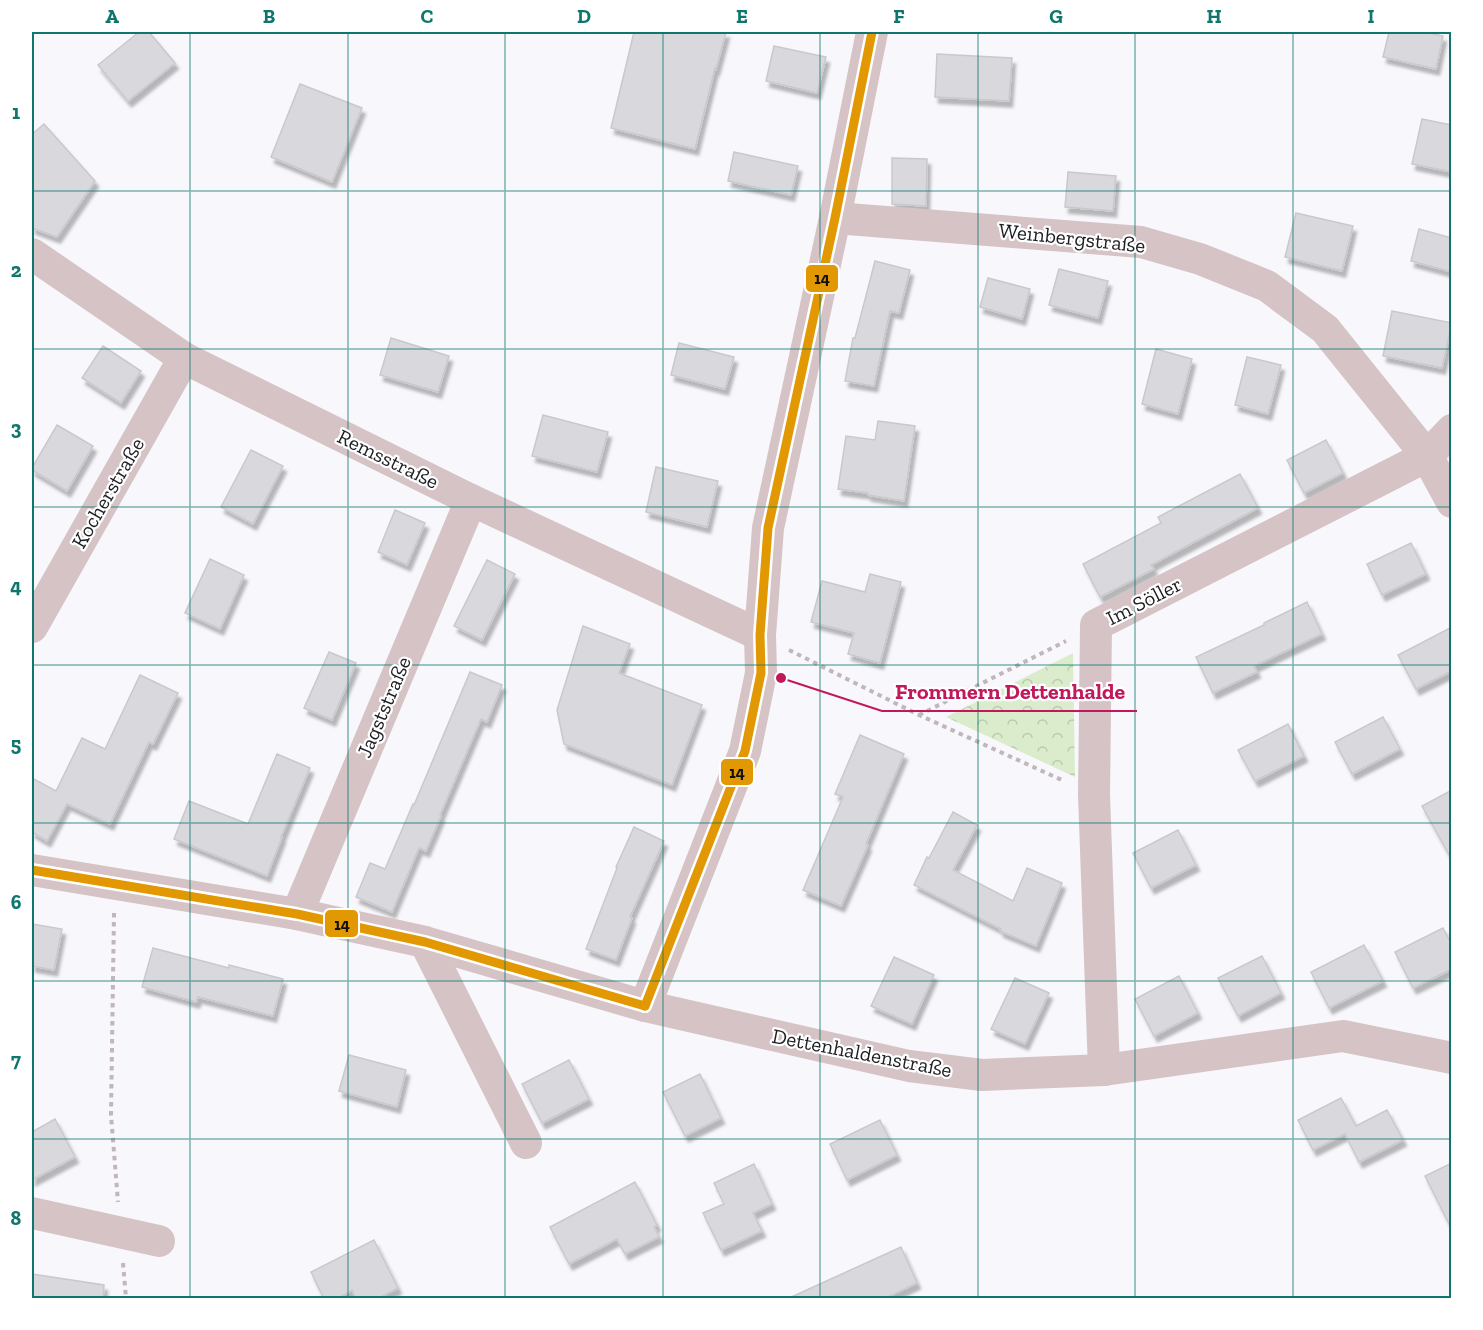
<svg xmlns="http://www.w3.org/2000/svg" width="1483" height="1330" viewBox="0 0 1483 1330" font-family="'Zilla Slab',serif">
<style>
.forest{fill:url(#forest-crowns)}
.building{fill:#d9d9dd;stroke:#c9c9cd;stroke-width:1.5;filter:url(#shadow)}
.lines{fill:none;stroke-linecap:round;stroke-linejoin:round}
.path{stroke:#c1b6b9;stroke-width:4;stroke-dasharray:4.5 4.5;stroke-linecap:butt}
.minor{stroke:#d5c3c6;stroke-width:32}
.bus-1-casing{stroke:#fff;stroke-width:14}
.bus-1{stroke:#e19803;stroke-width:9}
.grid{fill:none;stroke:#0f766e;stroke-width:1.5;stroke-opacity:0.55}
.labels{text-anchor:middle;stroke-width:4.5;stroke-linejoin:round;paint-order:stroke}
.street-label{font-size:21px;fill:#1d1e22;stroke:#fff}
.leader{fill:none;stroke:#c2185b;stroke-width:2}
.callout-dot{fill:#c2185b;stroke:#fff;stroke-width:2}
.callout-label{font-size:22px;text-anchor:middle;font-weight:bold;fill:#c2185b;stroke:#fff;stroke-width:4.5;stroke-linejoin:round;paint-order:stroke}
.line-badge{stroke:#fff;stroke-width:2}
.pale-badge-label{font-size:16px;text-anchor:middle;font-weight:bold;fill:#111}
.neatline{fill:none;stroke:#0f766e;stroke-width:2}
.grid-label{font-size:20px;text-anchor:middle;font-weight:bold;fill:#0f766e}
</style>
<defs>
<pattern id="forest-crowns" width="20" height="18" patternUnits="userSpaceOnUse" patternTransform="scale(1.5)"><rect width="20" height="18" fill="#daeccc"/><path d="M2 6a3 3 0 1 1 6 0M12 15a3 3 0 1 1 6 0" fill="none" stroke="#bbcaaf"/></pattern>
<filter id="shadow"><feDropShadow dx="3.5" dy="6" stdDeviation="1.5" flood-color="#0004"/></filter>
</defs>
<rect width="100%" height="100%" fill="#f8f8fc"/>
<polygon class="forest" points="1073,653 1075,777 946,717"/>
<g class="building">
<polygon points="139,32 149,32 175,63 128,101 98,65"/>
<polygon points="634,32 726,32 716,69 715,68 695,149 611,128"/>
<polygon points="1389,32 1424,32 1443,36 1436,69 1383,57"/>
<polygon points="774,46 826,57 817,93 766,81"/>
<polygon points="937,54 1012,58 1009,101 935,97"/>
<polygon points="300,84 362,108 332,182 271,157"/>
<polygon points="1422,119 1452,125 1452,172 1412,164"/>
<polygon points="44,124 95,181 57,237 32,228 32,134"/>
<polygon points="734,152 798,166 791,195 728,181"/>
<polygon points="892,158 927,159 926,206 892,204"/>
<polygon points="1068,172 1116,176 1113,211 1065,207"/>
<polygon points="1296,213 1353,226 1342,271 1285,257"/>
<polygon points="1419,229 1452,238 1452,272 1411,261"/>
<polygon points="875,261 910,270 899,313 890,311 874,386 845,381 853,338 855,338"/>
<polygon points="1059,269 1108,281 1098,318 1049,305"/>
<polygon points="988,278 1030,289 1022,319 980,307"/>
<polygon points="1392,311 1452,323 1442,368 1383,356"/>
<polygon points="391,338 449,356 438,392 380,375"/>
<polygon points="679,343 734,357 725,389 671,375"/>
<polygon points="103,346 141,371 121,403 82,378"/>
<polygon points="1156,349 1192,359 1178,414 1142,404"/>
<polygon points="1247,357 1281,365 1268,414 1235,405"/>
<polygon points="543,415 608,432 597,472 532,456"/>
<polygon points="878,421 915,426 904,501 868,495 868,493 838,489 846,436 875,440"/>
<polygon points="57,425 93,446 67,491 32,470 32,468"/>
<polygon points="1326,440 1343,473 1304,493 1287,460"/>
<polygon points="251,450 283,466 253,524 221,507"/>
<polygon points="656,467 718,481 707,527 646,512"/>
<polygon points="1240,474 1258,508 1151,565 1154,569 1100,597 1083,564 1161,523 1158,517"/>
<polygon points="395,510 425,523 407,565 378,552"/>
<polygon points="1411,543 1426,574 1382,595 1367,564"/>
<polygon points="210,559 244,575 220,629 185,613"/>
<polygon points="487,560 515,574 482,640 454,626"/>
<polygon points="870,574 901,582 880,663 848,654 854,633 811,622 822,581 865,592"/>
<polygon points="1307,602 1322,634 1254,666 1257,672 1213,693 1196,657 1264,625 1264,623"/>
<polygon points="583,626 630,644 619,673 702,705 672,785 564,744 557,710"/>
<polygon points="1452,627 1452,671 1416,689 1398,655"/>
<polygon points="329,652 356,663 332,720 304,708"/>
<polygon points="470,672 502,685 487,722 481,719 440,815 441,816 426,851 419,848 392,912 356,897 370,863 385,869 413,804 414,805"/>
<polygon points="140,675 178,693 153,744 149,742 110,824 67,804 47,841 32,832 32,778 56,791 82,738 105,749"/>
<polygon points="1383,717 1400,749 1352,774 1335,742"/>
<polygon points="1288,724 1304,756 1255,781 1238,750"/>
<polygon points="860,735 904,754 866,844 868,845 841,906 803,890 843,797 835,794"/>
<polygon points="277,754 310,768 281,837 282,837 267,876 174,839 189,801 248,824"/>
<polygon points="1452,790 1452,860 1422,806"/>
<polygon points="953,812 977,825 953,870 1013,901 1027,868 1062,883 1036,946 1000,931 1001,929 914,885 927,857 929,858"/>
<polygon points="634,827 664,841 630,917 632,918 616,960 586,949 617,868 616,867"/>
<polygon points="1178,830 1196,865 1151,888 1133,853"/>
<polygon points="32,924 62,929 54,970 32,966"/>
<polygon points="1443,928 1452,945 1452,969 1413,988 1395,952"/>
<polygon points="1364,945 1383,981 1329,1008 1311,972"/>
<polygon points="153,948 229,968 229,965 283,979 273,1016 198,997 196,1002 142,987"/>
<polygon points="1262,956 1281,993 1238,1016 1218,978"/>
<polygon points="894,957 934,975 912,1024 871,1006"/>
<polygon points="1179,976 1198,1013 1154,1036 1135,999"/>
<polygon points="1015,978 1049,993 1025,1044 991,1029"/>
<polygon points="349,1055 406,1070 397,1107 339,1091"/>
<polygon points="569,1060 589,1099 542,1123 522,1084"/>
<polygon points="700,1074 721,1118 685,1136 663,1092"/>
<polygon points="1341,1098 1356,1126 1387,1110 1403,1140 1359,1162 1345,1134 1313,1150 1298,1120"/>
<polygon points="55,1119 75,1157 32,1180 32,1132"/>
<polygon points="880,1120 897,1155 847,1180 830,1144"/>
<polygon points="1452,1163 1452,1230 1425,1176"/>
<polygon points="754,1164 772,1204 753,1213 762,1231 721,1250 703,1213 724,1204 714,1183"/>
<polygon points="635,1182 657,1225 654,1227 659,1237 625,1254 617,1239 569,1264 550,1227"/>
<polygon points="374,1240 398,1288 377,1299 356,1299 352,1290 337,1299 324,1299 311,1272"/>
<polygon points="901,1247 917,1283 884,1299 787,1299"/>
<polygon points="32,1274 104,1285 103,1299 32,1299"/>
</g>
<g class="lines">
<g class="path">
<polyline points="789,650 919,715 1064,781"/>
<polyline points="919,715 1066,641"/>
<polyline points="114,913 111,1115 118,1202"/>
<polyline points="123,1263 126,1298"/>
</g>
<g class="minor">
<polyline points="835,218 1141,242 1200,259 1267,286 1325,329 1427,456 1452,502"/>
<polyline points="32,254 184,358 471,500 760,635"/>
<polyline points="32,627 184,358"/>
<polyline points="32,870 297,914 425,942 645,1006 909,1066 982,1075 1104,1070 1343,1036 1452,1058"/>
<polyline points="297,914 471,500"/>
<polyline points="425,942 526,1143"/>
<polyline points="645,1006 745,751 761,673 760,635 768,528 835,218 872,32"/>
<polyline points="1104,1070 1094,795 1096,625 1427,456 1452,430"/>
<polyline points="32,1213 159,1241"/>
</g>
<defs>
<g id="bus-1">
<polyline points="32,870 297,914 425,942 645,1006"/>
<polyline points="645,1006 745,751 761,673 760,635 768,528 835,218 872,32"/>
</g>
</defs>
<use href="#bus-1" class="bus-1-casing"/>
<use href="#bus-1" class="bus-1"/>
</g>
<path class="grid" d="M190,32V1298M348,32V1298M505,32V1298M663,32V1298M820,32V1298M978,32V1298M1135,32V1298M1293,32V1298M32,191H1452M32,349H1452M32,507H1452M32,665H1452M32,823H1452M32,981H1452M32,1139H1452"/>
<g class="labels">
<g class="street-label">
<text transform="translate(1072 238) rotate(6)" y="7">Weinbergstraße</text>
<text transform="translate(388 459) rotate(26)" y="7">Remsstraße</text>
<text transform="translate(108 493) rotate(-60)" y="7">Kocherstraße</text>
<text transform="translate(1144 601) rotate(-27)" y="7">Im Söller</text>
<text transform="translate(384 707) rotate(-67)" y="7">Jagststraße</text>
<text transform="translate(862 1053) rotate(11)" y="7">Dettenhaldenstraße</text>
</g>
</g>
<path class="leader" d="M781 678L882 711H1137"/>
<circle class="callout-dot" cx="781" cy="678" r="6"/>
<g class="callout-label">
<text x="1010" y="699">Frommern Dettenhalde</text>
</g>
<g class="line-badge">
<rect x="805" y="264" width="34" height="29" rx="6" fill="#e19803"/>
<rect x="720" y="758" width="34" height="28" rx="6" fill="#e19803"/>
<rect x="324" y="909" width="35" height="29" rx="6" fill="#e19803"/>
</g>
<g class="pale-badge-label">
<text x="822" y="284">14</text>
<text x="737" y="778">14</text>
<text x="342" y="930">14</text>
</g>
<rect width="1483" height="1330" fill="none" stroke="#ffffff" stroke-width="66"/>
<rect x="33" y="33" width="1417" height="1264" class="neatline"/>
<g class="grid-label">
<text x="112" y="23">A</text>
<text x="269" y="23">B</text>
<text x="427" y="23">C</text>
<text x="584" y="23">D</text>
<text x="742" y="23">E</text>
<text x="899" y="23">F</text>
<text x="1056" y="23">G</text>
<text x="1214" y="23">H</text>
<text x="1371" y="23">I</text>
<text x="16" y="119">1</text>
<text x="16" y="277">2</text>
<text x="16" y="435">3</text>
<text x="16" y="593">4</text>
<text x="16" y="751">5</text>
<text x="16" y="909">6</text>
<text x="16" y="1067">7</text>
<text x="16" y="1225">8</text>
</g>
</svg>
